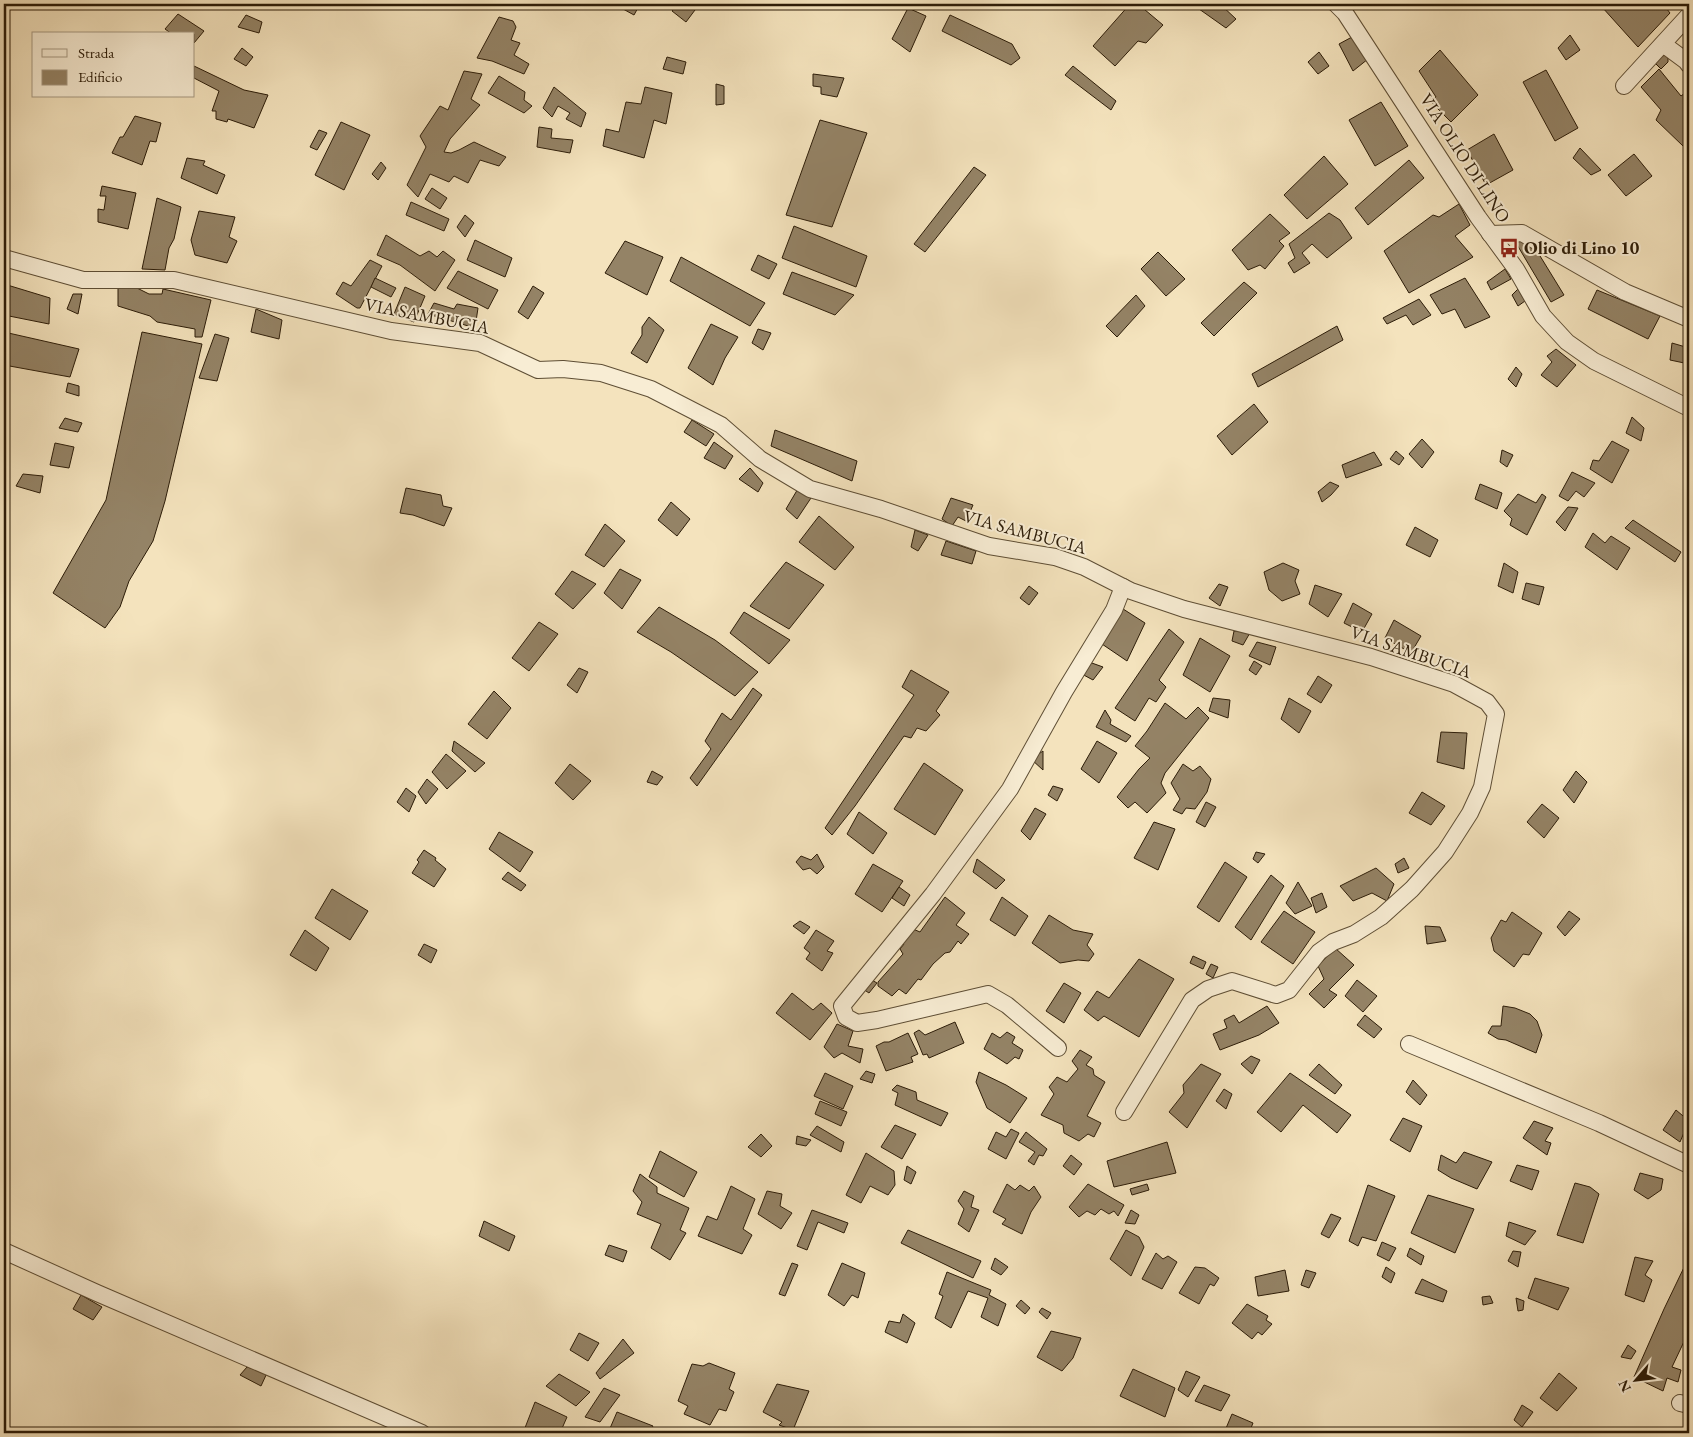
<svg xmlns="http://www.w3.org/2000/svg" width="1693" height="1437" viewBox="0 0 1693 1437" font-family="'EB Garamond',serif">
<style>
.building{fill:#948366;stroke:#2c1c08}
.lines{fill:none;stroke-linecap:round;stroke-linejoin:round}
.minor-casing{stroke:#5e4e35;stroke-width:18}
.minor{stroke:#f8edd4;stroke-width:16}
.labels{text-anchor:middle;stroke-width:4;stroke-linejoin:round;paint-order:stroke}
.street-label{font-size:18px;fill:#2c1c08;stroke:#f8edd4}
.poi-label{font-size:18px;font-weight:bold;fill:#2c1c08;stroke:#f8edd4;text-anchor:start}
</style>
<rect width="100%" height="100%" fill="#f4e3bd"/>
<filter id="stains"><feTurbulence type="fractalNoise" baseFrequency=".004" numOctaves="4"/><feColorMatrix values="0 0 0 0 .2 0 0 0 0 .09 0 0 0 0 .02 0 0 0 .5 -.17"/></filter>
<radialGradient id="worn" r=".72"><stop offset=".6" stop-color="#630" stop-opacity="0"/><stop offset="1" stop-color="#630" stop-opacity=".3"/></radialGradient>
<g class="building">
<polygon points="614,4 640,4 634,15"/>
<polygon points="678,4 683,4 695,10 686,22 672,11"/>
<polygon points="1130,4 1138,4 1163,25 1146,43 1138,41 1115,66 1093,46"/>
<polygon points="1192,4 1220,4 1236,19 1226,28"/>
<polygon points="1606,4 1663,4 1670,13 1638,47 1602,7"/>
<polygon points="908,8 926,16 910,52 892,39"/>
<polygon points="178,14 204,31 194,43 194,34 172,34 165,29"/>
<polygon points="246,15 262,22 259,33 238,27"/>
<polygon points="950,15 1012,44 1020,58 1011,65 942,31"/>
<polygon points="499,17 513,21 516,27 511,40 520,43 514,55 529,64 524,74 492,61 477,58"/>
<polygon points="1570,35 1580,50 1566,60 1558,48"/>
<polygon points="1352,37 1368,59 1353,71 1339,44"/>
<polygon points="242,48 253,57 246,66 234,59"/>
<polygon points="1440,50 1478,95 1451,122 1430,101 1436,97 1419,71"/>
<polygon points="1319,52 1329,66 1318,74 1308,62"/>
<polygon points="1666,55 1668,58 1668,62 1661,69 1655,63 1662,56"/>
<polygon points="667,57 686,62 683,74 663,69"/>
<polygon points="194,66 244,90 268,95 254,128 228,119 227,122 216,119 216,111 212,111 219,91 194,78"/>
<polygon points="1073,66 1116,101 1111,110 1065,75"/>
<polygon points="1659,69 1681,96 1689,90 1689,140 1683,146 1656,120 1661,110 1641,87"/>
<polygon points="1546,70 1578,128 1555,141 1523,82"/>
<polygon points="464,71 482,74 471,99 480,105 450,139 444,152 451,153 459,150 474,142 506,157 499,166 480,160 468,183 454,176 449,182 430,174 418,197 407,185 426,147 420,136 440,106 448,110"/>
<polygon points="813,74 844,78 837,97 821,94 821,87 813,86"/>
<polygon points="499,76 525,92 524,100 532,106 524,113 488,93"/>
<polygon points="716,84 724,86 724,104 716,105"/>
<polygon points="554,87 586,113 581,127 566,119 570,113 558,106 552,117 543,108"/>
<polygon points="645,87 672,93 666,124 654,120 644,158 603,146 606,129 619,132 626,102 641,104"/>
<polygon points="1381,102 1408,146 1375,166 1349,120"/>
<polygon points="135,116 161,123 156,142 150,141 142,165 112,153 120,137 123,137"/>
<polygon points="820,120 867,133 832,227 786,215"/>
<polygon points="341,122 370,135 344,190 315,175"/>
<polygon points="539,127 552,129 551,138 573,140 570,153 537,147"/>
<polygon points="319,130 327,133 317,150 310,147"/>
<polygon points="1494,134 1513,170 1486,185 1467,150"/>
<polygon points="1580,148 1601,170 1591,175 1573,158"/>
<polygon points="1634,154 1652,176 1626,196 1608,175"/>
<polygon points="1324,156 1348,184 1307,219 1284,195"/>
<polygon points="187,158 205,161 203,165 225,175 217,194 181,178"/>
<polygon points="1409,160 1424,178 1368,225 1355,208"/>
<polygon points="381,162 386,168 378,180 372,174"/>
<polygon points="974,167 986,175 925,252 914,244"/>
<polygon points="102,186 136,193 128,229 98,222 98,209 104,210 106,196 100,196"/>
<polygon points="432,188 447,198 440,209 425,199"/>
<polygon points="157,198 181,207 174,239 169,248 165,270 142,269"/>
<polygon points="411,202 449,219 444,231 406,215"/>
<polygon points="1459,204 1470,225 1455,236 1473,257 1409,293 1384,251 1433,215 1439,217"/>
<polygon points="199,211 235,217 229,237 237,241 227,263 195,255 191,240"/>
<polygon points="1329,213 1340,220 1352,238 1327,258 1312,244 1302,253 1310,263 1294,273 1288,263 1295,258 1289,244"/>
<polygon points="1270,214 1290,233 1279,241 1284,246 1265,269 1260,265 1248,270 1232,250"/>
<polygon points="465,215 474,223 465,237 457,227"/>
<polygon points="794,226 867,256 856,287 782,258"/>
<polygon points="386,235 420,256 429,251 437,257 443,251 455,260 435,291 400,265 377,255"/>
<polygon points="1529,238 1564,295 1551,302 1516,243"/>
<polygon points="475,240 512,258 505,277 467,260"/>
<polygon points="625,241 663,257 647,295 605,273"/>
<polygon points="1158,252 1185,279 1166,296 1141,269"/>
<polygon points="758,255 777,264 769,279 751,270"/>
<polygon points="681,257 765,303 750,326 670,281"/>
<polygon points="370,260 382,266 360,308 357,308 336,294 343,282 351,286"/>
<polygon points="1505,269 1511,279 1491,290 1487,282"/>
<polygon points="458,271 498,290 488,309 447,288"/>
<polygon points="792,272 854,295 835,315 783,294"/>
<polygon points="375,278 396,288 391,297 371,287"/>
<polygon points="1465,278 1490,317 1465,328 1455,309 1442,314 1430,295"/>
<polygon points="1244,282 1257,293 1214,336 1201,323"/>
<polygon points="4,284 50,298 49,324 4,315"/>
<polygon points="118,284 133,286 149,294 162,294 163,289 211,300 202,337 195,337 195,329 157,322 150,316 118,306"/>
<polygon points="533,286 544,293 528,319 518,312"/>
<polygon points="405,287 425,296 414,322 394,314"/>
<polygon points="1518,289 1525,301 1518,306 1512,295"/>
<polygon points="1597,290 1660,316 1648,339 1588,309"/>
<polygon points="73,294 82,294 78,314 67,309"/>
<polygon points="1136,295 1145,306 1117,337 1106,326"/>
<polygon points="1419,299 1431,315 1413,325 1406,315 1387,324 1383,318"/>
<polygon points="434,303 454,309 457,304 478,308 475,328 428,314"/>
<polygon points="256,309 282,320 279,339 251,332"/>
<polygon points="649,317 664,330 647,363 631,353 642,335 642,327"/>
<polygon points="711,324 738,337 725,358 713,385 688,368"/>
<polygon points="1337,326 1343,340 1258,387 1252,374"/>
<polygon points="758,329 771,333 763,350 752,343"/>
<polygon points="4,332 79,349 70,377 4,365"/>
<polygon points="142,332 202,344 165,501 153,541 129,581 120,607 105,628 53,593 106,500"/>
<polygon points="215,334 229,338 217,381 199,378"/>
<polygon points="1672,343 1689,348 1689,364 1670,360"/>
<polygon points="1556,349 1576,365 1557,387 1541,375 1552,362 1547,356"/>
<polygon points="1516,367 1522,374 1516,387 1508,379"/>
<polygon points="68,383 79,386 79,396 66,392"/>
<polygon points="1254,404 1268,422 1232,455 1217,436"/>
<polygon points="1632,417 1644,428 1641,441 1626,433"/>
<polygon points="65,418 82,423 78,432 59,428"/>
<polygon points="692,420 714,434 706,446 684,432"/>
<polygon points="775,430 857,461 852,481 771,446"/>
<polygon points="1422,439 1434,452 1422,468 1409,454"/>
<polygon points="1612,441 1629,450 1612,483 1590,469 1593,460 1599,461"/>
<polygon points="714,442 733,456 725,469 704,458"/>
<polygon points="55,443 74,447 69,468 50,465"/>
<polygon points="1502,450 1513,455 1507,467 1500,462"/>
<polygon points="1396,451 1404,458 1399,465 1390,459"/>
<polygon points="1374,452 1382,465 1346,478 1342,465"/>
<polygon points="750,468 763,483 758,492 739,479"/>
<polygon points="1572,472 1595,483 1584,497 1576,491 1568,501 1559,496"/>
<polygon points="23,474 43,476 40,493 16,486"/>
<polygon points="1330,482 1339,486 1331,495 1322,502 1318,492"/>
<polygon points="1480,484 1502,493 1497,509 1475,499"/>
<polygon points="799,487 813,495 797,519 786,509"/>
<polygon points="406,488 441,495 443,506 452,508 444,526 413,515 400,513"/>
<polygon points="1518,494 1536,503 1542,494 1546,497 1527,535 1510,525 1512,519 1504,511"/>
<polygon points="951,498 973,505 966,521 958,517 952,526 942,519"/>
<polygon points="671,502 690,519 677,536 658,520"/>
<polygon points="1568,507 1578,508 1565,531 1556,522"/>
<polygon points="819,516 854,547 835,570 799,542"/>
<polygon points="1633,520 1681,552 1675,562 1625,528"/>
<polygon points="605,524 625,541 604,567 585,555"/>
<polygon points="1415,527 1438,540 1430,557 1406,545"/>
<polygon points="915,530 928,535 918,551 911,547"/>
<polygon points="1593,533 1605,543 1611,536 1630,548 1617,570 1585,547"/>
<polygon points="946,541 976,551 972,564 941,555"/>
<polygon points="786,562 824,585 789,629 750,606"/>
<polygon points="1283,563 1299,570 1295,581 1300,594 1282,601 1269,590 1264,572"/>
<polygon points="1504,563 1518,572 1513,593 1498,586"/>
<polygon points="620,569 641,580 622,609 604,593"/>
<polygon points="572,571 596,584 573,609 555,594"/>
<polygon points="1526,583 1544,587 1539,605 1522,599"/>
<polygon points="1219,584 1228,587 1220,606 1209,598"/>
<polygon points="1315,585 1342,594 1328,617 1309,604"/>
<polygon points="1029,586 1038,593 1029,605 1020,598"/>
<polygon points="1353,603 1372,614 1362,632 1344,623"/>
<polygon points="659,607 715,640 758,672 735,696 671,652 637,632"/>
<polygon points="1120,607 1145,623 1127,661 1099,642"/>
<polygon points="744,612 790,640 769,664 730,633"/>
<polygon points="1394,620 1421,636 1411,653 1385,638"/>
<polygon points="539,622 558,634 529,671 512,658"/>
<polygon points="1169,629 1184,642 1159,680 1166,687 1156,702 1149,698 1135,721 1115,708"/>
<polygon points="1234,631 1251,631 1243,645 1232,641"/>
<polygon points="1200,638 1230,656 1210,692 1183,675"/>
<polygon points="1257,642 1276,647 1270,665 1249,656"/>
<polygon points="1254,661 1262,666 1256,675 1249,670"/>
<polygon points="1089,662 1103,667 1093,680 1080,673"/>
<polygon points="579,668 588,672 577,693 567,685"/>
<polygon points="911,670 949,692 936,711 940,715 926,731 917,728 911,738 904,736 855,806 832,835 825,828 914,695 902,687"/>
<polygon points="1318,676 1332,685 1321,703 1307,694"/>
<polygon points="753,688 762,695 697,786 690,778 711,749 705,741 722,713 731,720"/>
<polygon points="494,691 511,708 487,739 468,724"/>
<polygon points="1213,698 1230,700 1228,718 1209,711"/>
<polygon points="1289,698 1311,711 1299,733 1281,719"/>
<polygon points="1165,703 1186,719 1198,707 1209,718 1165,773 1161,783 1166,793 1147,813 1135,802 1128,808 1117,797 1139,769 1150,758 1135,746 1147,731"/>
<polygon points="1105,710 1111,720 1110,724 1131,736 1126,742 1096,727"/>
<polygon points="1441,732 1467,733 1464,769 1437,762"/>
<polygon points="454,741 485,763 475,772 452,751"/>
<polygon points="1097,741 1117,753 1099,783 1081,769"/>
<polygon points="1043,751 1043,770 1031,759"/>
<polygon points="446,754 466,771 447,789 432,772"/>
<polygon points="924,763 963,790 935,835 894,809"/>
<polygon points="570,764 591,781 573,800 555,783"/>
<polygon points="1183,764 1193,771 1200,766 1211,779 1207,792 1195,809 1186,808 1182,814 1173,810 1180,799 1171,783"/>
<polygon points="652,771 663,777 657,785 647,782"/>
<polygon points="1576,771 1587,782 1574,803 1563,790"/>
<polygon points="427,779 438,789 426,804 418,792"/>
<polygon points="1053,786 1063,789 1057,801 1048,795"/>
<polygon points="406,788 416,796 409,812 397,802"/>
<polygon points="1422,792 1445,806 1431,825 1409,813"/>
<polygon points="1206,802 1216,807 1205,827 1196,822"/>
<polygon points="1542,804 1559,818 1544,838 1527,822"/>
<polygon points="1035,808 1046,814 1030,840 1021,831"/>
<polygon points="859,812 887,833 873,854 847,834"/>
<polygon points="1154,822 1175,829 1158,870 1134,858"/>
<polygon points="499,832 533,852 520,872 489,849"/>
<polygon points="424,850 436,858 435,860 446,869 434,887 412,873 419,862 417,860"/>
<polygon points="1256,852 1265,854 1258,863 1253,859"/>
<polygon points="817,854 824,867 817,874 810,868 803,870 796,862 801,856 811,860"/>
<polygon points="1404,858 1409,868 1398,873 1395,864"/>
<polygon points="977,859 1005,880 996,889 973,872"/>
<polygon points="1225,862 1247,877 1219,922 1197,907"/>
<polygon points="873,864 903,881 882,912 855,894"/>
<polygon points="1376,868 1394,884 1387,901 1372,893 1353,901 1340,886"/>
<polygon points="508,872 526,885 521,891 502,879"/>
<polygon points="1271,875 1284,886 1251,940 1235,927"/>
<polygon points="1298,882 1312,906 1295,914 1286,903"/>
<polygon points="899,887 910,895 904,906 892,898"/>
<polygon points="332,889 368,911 350,940 315,918"/>
<polygon points="1322,893 1327,907 1316,913 1311,898"/>
<polygon points="945,897 965,913 956,925 969,934 961,944 958,941 950,952 945,953 933,964 921,980 918,979 906,994 899,989 892,996 878,986 878,982 903,954 900,949 904,944 900,941 913,929 920,932"/>
<polygon points="1002,897 1028,916 1015,936 990,920"/>
<polygon points="1284,911 1315,932 1293,964 1261,942"/>
<polygon points="1569,911 1580,919 1565,936 1557,927"/>
<polygon points="1512,912 1542,933 1529,955 1523,954 1514,967 1494,951 1491,938 1501,920 1506,922"/>
<polygon points="1049,915 1073,930 1093,934 1087,945 1094,954 1089,961 1078,960 1060,963 1032,943"/>
<polygon points="800,921 810,927 804,934 793,926"/>
<polygon points="1425,926 1440,927 1446,941 1427,944"/>
<polygon points="305,930 329,948 316,971 290,955"/>
<polygon points="816,930 834,941 827,951 833,953 822,971 806,959 810,953 804,948"/>
<polygon points="424,944 437,950 431,963 418,955"/>
<polygon points="1335,948 1354,965 1329,990 1337,995 1324,1008 1309,994 1324,979 1318,966"/>
<polygon points="1193,956 1206,962 1203,969 1190,963"/>
<polygon points="1139,959 1174,979 1139,1037 1104,1016 1098,1021 1084,1010 1097,991 1109,998"/>
<polygon points="1211,964 1218,967 1213,978 1206,974"/>
<polygon points="870,979 877,983 869,993 863,989"/>
<polygon points="1357,980 1377,996 1363,1012 1345,996"/>
<polygon points="1064,983 1081,993 1064,1023 1046,1011"/>
<polygon points="792,993 813,1010 821,1003 832,1013 810,1040 776,1013"/>
<polygon points="1267,1006 1279,1023 1259,1035 1220,1050 1213,1034 1227,1028 1224,1020 1234,1015 1239,1023"/>
<polygon points="1503,1006 1515,1008 1530,1014 1537,1021 1542,1035 1536,1053 1506,1040 1498,1039 1488,1033 1492,1026 1501,1026"/>
<polygon points="1365,1015 1382,1029 1374,1038 1357,1025"/>
<polygon points="955,1022 964,1043 929,1058 927,1054 923,1055 914,1033 919,1030 925,1035"/>
<polygon points="837,1024 853,1031 848,1046 863,1049 860,1063 842,1053 834,1058 824,1047"/>
<polygon points="1007,1032 1015,1037 1012,1043 1023,1050 1019,1059 1015,1057 1007,1064 984,1049 992,1033 1000,1038"/>
<polygon points="908,1033 918,1054 911,1057 913,1062 886,1071 876,1046 884,1042 889,1042"/>
<polygon points="1080,1050 1092,1057 1086,1065 1093,1069 1094,1075 1105,1082 1087,1116 1101,1123 1094,1137 1088,1134 1079,1141 1064,1133 1063,1125 1041,1115 1054,1094 1049,1087 1057,1077 1067,1082 1078,1069 1072,1061"/>
<polygon points="1251,1056 1260,1060 1252,1074 1241,1064"/>
<polygon points="1201,1064 1221,1074 1187,1128 1169,1112 1184,1093 1183,1085"/>
<polygon points="1319,1064 1342,1085 1335,1094 1309,1075"/>
<polygon points="866,1071 875,1074 872,1083 860,1079"/>
<polygon points="979,1072 1006,1085 1027,1098 1010,1123 987,1108 976,1082"/>
<polygon points="825,1073 853,1086 843,1109 814,1096"/>
<polygon points="1290,1073 1351,1115 1337,1133 1303,1105 1281,1132 1257,1112"/>
<polygon points="1413,1080 1427,1095 1420,1105 1406,1092"/>
<polygon points="897,1085 916,1092 917,1100 948,1113 941,1126 895,1105 898,1093 892,1090"/>
<polygon points="1224,1089 1232,1094 1226,1109 1216,1101"/>
<polygon points="820,1101 847,1112 841,1126 815,1114"/>
<polygon points="1676,1110 1689,1121 1680,1142 1663,1130"/>
<polygon points="1403,1118 1422,1126 1410,1152 1390,1140"/>
<polygon points="1534,1121 1553,1128 1545,1141 1551,1143 1547,1155 1523,1138"/>
<polygon points="895,1125 916,1134 902,1159 881,1147"/>
<polygon points="817,1126 844,1142 841,1152 810,1135"/>
<polygon points="1011,1129 1019,1133 1006,1159 988,1149 996,1132 1006,1137"/>
<polygon points="1026,1132 1047,1149 1043,1156 1039,1155 1034,1165 1028,1161 1035,1152 1019,1142"/>
<polygon points="761,1134 772,1146 761,1157 748,1147"/>
<polygon points="797,1136 811,1140 806,1146 796,1144"/>
<polygon points="1167,1142 1176,1173 1114,1187 1107,1161"/>
<polygon points="660,1151 697,1172 684,1197 649,1177"/>
<polygon points="1464,1152 1492,1162 1477,1189 1451,1178 1438,1170 1441,1155 1456,1163"/>
<polygon points="866,1153 894,1171 895,1185 888,1195 870,1186 861,1203 846,1195"/>
<polygon points="1071,1155 1082,1164 1074,1175 1063,1166"/>
<polygon points="1517,1165 1539,1171 1532,1190 1510,1181"/>
<polygon points="907,1166 916,1172 911,1184 904,1180"/>
<polygon points="1640,1173 1663,1179 1661,1190 1648,1199 1634,1190"/>
<polygon points="640,1174 657,1187 657,1193 689,1208 680,1230 686,1233 670,1260 651,1248 661,1224 637,1214 642,1202 633,1191"/>
<polygon points="1575,1183 1590,1187 1599,1194 1583,1243 1557,1235"/>
<polygon points="1007,1184 1015,1190 1020,1185 1029,1191 1034,1186 1041,1197 1031,1212 1022,1234 1002,1224 1006,1219 993,1212"/>
<polygon points="1088,1184 1124,1205 1118,1216 1114,1211 1109,1214 1101,1209 1095,1215 1087,1211 1079,1217 1069,1207"/>
<polygon points="1147,1184 1149,1190 1132,1195 1130,1189"/>
<polygon points="1368,1185 1395,1196 1376,1241 1362,1237 1358,1246 1349,1241"/>
<polygon points="731,1186 755,1199 743,1229 752,1235 742,1254 698,1236 707,1216 717,1220"/>
<polygon points="767,1191 782,1194 780,1206 792,1213 781,1229 758,1214"/>
<polygon points="964,1191 974,1196 971,1207 979,1210 969,1232 958,1224 964,1209 958,1201"/>
<polygon points="1428,1195 1474,1209 1455,1253 1411,1233"/>
<polygon points="812,1210 848,1223 844,1233 818,1222 807,1250 797,1246"/>
<polygon points="1131,1210 1139,1215 1135,1224 1125,1223"/>
<polygon points="1331,1214 1341,1218 1329,1238 1321,1234"/>
<polygon points="484,1221 515,1236 509,1251 479,1236"/>
<polygon points="1509,1222 1536,1231 1525,1245 1506,1236"/>
<polygon points="908,1230 981,1261 973,1278 901,1243"/>
<polygon points="1126,1230 1139,1237 1144,1247 1131,1276 1110,1259"/>
<polygon points="1382,1242 1396,1248 1389,1261 1377,1255"/>
<polygon points="609,1245 627,1251 623,1262 605,1255"/>
<polygon points="1410,1248 1424,1256 1421,1265 1407,1256"/>
<polygon points="1513,1251 1521,1252 1518,1267 1508,1261"/>
<polygon points="1156,1253 1163,1259 1168,1256 1177,1262 1162,1289 1142,1279"/>
<polygon points="1635,1257 1653,1261 1645,1275 1652,1280 1644,1302 1625,1295"/>
<polygon points="1689,1257 1689,1331 1672,1367 1681,1370 1678,1382 1667,1378 1663,1391 1634,1377 1664,1309"/>
<polygon points="995,1258 1008,1267 1001,1275 991,1269"/>
<polygon points="792,1263 798,1265 785,1296 779,1294"/>
<polygon points="842,1263 865,1273 858,1298 852,1295 844,1306 828,1295"/>
<polygon points="1195,1267 1205,1268 1219,1278 1214,1286 1210,1284 1199,1304 1179,1293"/>
<polygon points="1386,1267 1395,1273 1391,1283 1382,1277"/>
<polygon points="1285,1270 1289,1291 1258,1296 1255,1277"/>
<polygon points="1306,1270 1316,1273 1309,1288 1301,1285"/>
<polygon points="947,1272 991,1290 989,1295 1006,1304 998,1326 981,1317 988,1298 968,1291 951,1328 935,1318 943,1296 939,1294"/>
<polygon points="1535,1278 1569,1288 1558,1310 1528,1298"/>
<polygon points="1422,1279 1447,1291 1443,1302 1415,1293"/>
<polygon points="81,1295 102,1307 93,1320 73,1309"/>
<polygon points="1490,1296 1493,1303 1483,1305 1482,1297"/>
<polygon points="1516,1298 1524,1301 1523,1310 1518,1311"/>
<polygon points="1021,1300 1030,1308 1025,1314 1016,1306"/>
<polygon points="1247,1304 1268,1316 1266,1320 1272,1324 1262,1335 1258,1332 1252,1339 1232,1323"/>
<polygon points="1042,1308 1051,1313 1047,1319 1039,1312"/>
<polygon points="903,1314 915,1323 907,1343 885,1332 889,1321 900,1323"/>
<polygon points="1051,1331 1081,1338 1073,1358 1062,1371 1037,1357"/>
<polygon points="579,1333 599,1343 588,1361 570,1350"/>
<polygon points="623,1339 634,1353 600,1379 596,1373"/>
<polygon points="1628,1345 1636,1351 1631,1359 1621,1357"/>
<polygon points="709,1363 735,1373 729,1389 734,1392 726,1411 719,1409 710,1425 684,1414 688,1406 678,1401 692,1364 703,1366"/>
<polygon points="247,1367 267,1373 261,1386 240,1375"/>
<polygon points="1133,1369 1175,1388 1165,1417 1120,1396"/>
<polygon points="1186,1371 1200,1377 1188,1397 1178,1390"/>
<polygon points="1559,1373 1577,1388 1557,1411 1540,1398"/>
<polygon points="559,1374 590,1392 576,1406 546,1386"/>
<polygon points="777,1384 809,1391 793,1430 779,1425 782,1422 763,1412"/>
<polygon points="1204,1385 1230,1395 1221,1411 1195,1401"/>
<polygon points="604,1388 620,1395 600,1422 585,1417"/>
<polygon points="535,1402 567,1417 560,1433 523,1433"/>
<polygon points="1522,1405 1533,1412 1522,1427 1514,1420"/>
<polygon points="617,1412 653,1426 649,1433 608,1433"/>
<polygon points="1232,1414 1253,1423 1249,1433 1224,1433"/>
</g>
<g class="lines">
<defs>
<g id="minor">
<polyline points="1336,4 1345,13 1478,217 1516,269 1543,316 1567,342 1594,361 1689,408"/>
<polyline points="1663,44 1686,61 1689,65"/>
<polyline points="1624,86 1689,15"/>
<polyline points="1490,234 1522,233 1625,292 1689,319"/>
<polyline points="4,258 83,280 174,280 391,331 480,343 538,370 563,369 601,373 651,389 721,425 760,459 810,489 881,509 989,546 1055,557 1084,567 1131,591 1184,609 1371,657 1454,684 1487,702 1496,714 1482,787 1470,813 1445,852 1412,889 1381,917 1354,934 1333,942 1319,952 1289,990 1276,995 1232,981 1208,989 1192,1000 1124,1112"/>
<polyline points="1409,1044 1599,1123 1689,1165"/>
<polyline points="1058,1048 1007,1005 988,994 877,1020 857,1023 846,1017 842,1006 933,894 1010,789 1064,692 1114,610 1123,587"/>
<polyline points="4,1251 97,1293 422,1433"/>
<polyline points="1680,1403 1689,1405"/>
</g>
</defs>
<use href="#minor" class="minor-casing"/>
<use href="#minor" class="minor"/>
</g>
<defs>
<symbol id="bus-bare" viewBox="-9 -9 18 18"><path d="M-5-6H5V4H4V6H2V4H-2V6H-4V4H-5ZM-3.5-4V0h7V-4ZM-3.5 1.2v1.5H-2V1.2ZM2 1.2v1.5H3.5V1.2Z" fill="#8f2418" stroke="#f8edd4" stroke-width="2.5" paint-order="stroke"/></symbol>
</defs>
<g fill-rule="evenodd">
<use href="#bus-bare" x="1495" y="234" width="28" height="28"/>
</g>
<g class="labels">
<g class="street-label">
<text transform="translate(1465 158) rotate(57)" y="6">VIA OLIO DI LINO</text>
<text transform="translate(427 316) rotate(11)" y="6">VIA SAMBUCIA</text>
<text transform="translate(1025 532) rotate(15)" y="6">VIA SAMBUCIA</text>
<text transform="translate(1411 652) rotate(19)" y="6">VIA SAMBUCIA</text>
</g>
<g class="poi-label">
<text x="1524" y="254">Olio di Lino 10</text>
</g>
</g>
<rect width="1693" height="1437" fill="none" stroke="#f4e3bd" stroke-width="20"/>
<rect x="5" y="5" width="1683" height="1427" fill="none" stroke="#2c1c08" stroke-width="2.5"/>
<rect x="10" y="10" width="1673" height="1417" fill="none" stroke="#2c1c08"/>
<rect x="32" y="32" width="162" height="65" fill="#f8edd4" stroke="#a69982"/>
<rect x="42" y="49" width="25" height="8" fill="#f8edd4" stroke="#a69982"/>
<text x="78" y="58" font-size="15" fill="#2c1c08">Strada</text>
<rect x="42" y="70" width="25" height="15" fill="#948366" stroke="#a69982"/>
<text x="78" y="82" font-size="15" fill="#2c1c08">Edificio</text>
<g transform="translate(1636 1380) rotate(242)" stroke="#f8edd4" stroke-width="4" paint-order="stroke">
<path d="M0-4L9 19L0 12L-9 19Z" fill="#2c1c08"/>
<text y="-8" font-size="14" font-weight="bold" text-anchor="middle" fill="#2c1c08">N</text>
</g>
<rect width="100%" height="100%" filter="url(#stains)"/>
<rect width="100%" height="100%" fill="url(#worn)"/>
</svg>
